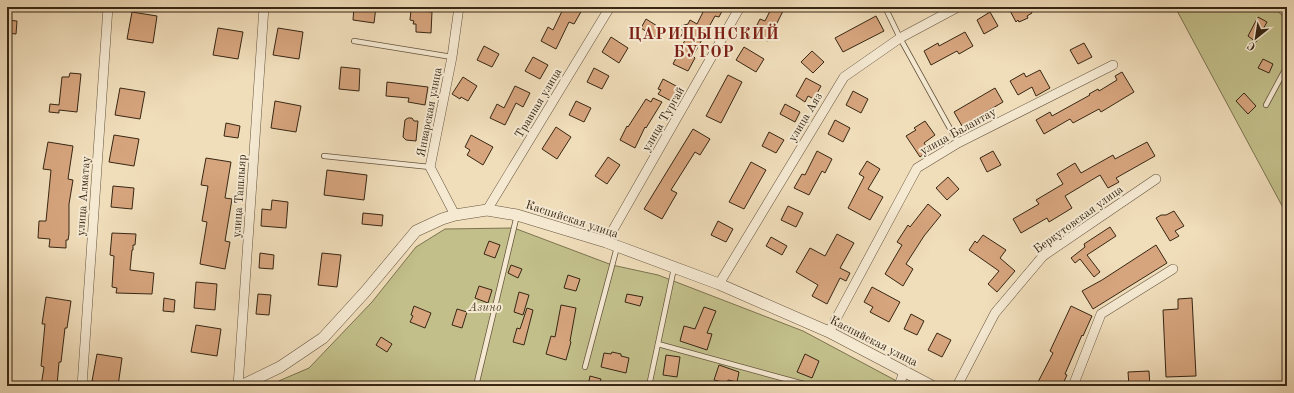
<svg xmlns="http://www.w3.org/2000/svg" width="1294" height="393" viewBox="0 0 1294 393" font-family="'Old Standard TT',serif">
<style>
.green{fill:#c2bf8a;stroke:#7c734f}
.building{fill:#d6a47d;stroke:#372714}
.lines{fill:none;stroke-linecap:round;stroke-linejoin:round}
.service-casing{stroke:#65543e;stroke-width:6}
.minor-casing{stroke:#65543e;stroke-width:10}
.tertiary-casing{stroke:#65543e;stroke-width:12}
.service{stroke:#f5e9d2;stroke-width:4.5}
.minor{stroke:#f5e9d2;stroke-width:9}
.tertiary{stroke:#f5e9d2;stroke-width:11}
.labels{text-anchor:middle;stroke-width:4;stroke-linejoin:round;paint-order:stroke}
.street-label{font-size:12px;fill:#372714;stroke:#f5e9d2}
.park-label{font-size:12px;font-style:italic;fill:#5a4d32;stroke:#f5e9d2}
.district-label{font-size:16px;font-weight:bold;letter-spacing:1px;fill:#7a1f14;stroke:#f5e9d2}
</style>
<rect width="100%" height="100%" fill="#f0ddba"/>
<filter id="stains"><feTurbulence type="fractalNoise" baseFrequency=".005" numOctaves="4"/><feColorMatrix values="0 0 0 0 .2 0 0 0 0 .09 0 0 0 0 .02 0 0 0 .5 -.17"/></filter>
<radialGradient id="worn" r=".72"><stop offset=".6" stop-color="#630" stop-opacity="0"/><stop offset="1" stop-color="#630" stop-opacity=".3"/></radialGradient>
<g class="green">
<polygon points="1175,7 1287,7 1287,215"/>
<polygon points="514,228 612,265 658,275 803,331 906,386 267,386 309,368 372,302 416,247 445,229"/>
</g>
<g class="building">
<polygon points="354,7 376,7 374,23 353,20"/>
<polygon points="564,7 575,7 582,10 574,24 569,22 556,49 541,41 548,27 553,30"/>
<polygon points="699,7 724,7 719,17 715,16 705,34 693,56 695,58 688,71 673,64 685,40 680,37 683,33 681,26 688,24 690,20 697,24 704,10"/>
<polygon points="772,7 785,7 768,41 753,33 760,19 765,21"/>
<polygon points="1008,7 1029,7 1032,13 1027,16 1028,18 1019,22 1018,20 1016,22"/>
<polygon points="411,10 432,12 431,33 416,32 416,24 413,24 414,21 410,20"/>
<polygon points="132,12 157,16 153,43 127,39"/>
<polygon points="990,12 998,26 984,34 977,20"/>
<polygon points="876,16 884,31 843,52 835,38"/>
<polygon points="1258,17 1267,22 1256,42 1248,36"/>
<polygon points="646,19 662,29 656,38 641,28"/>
<polygon points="7,20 17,21 16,34 7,33"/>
<polygon points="218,28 243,32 238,59 213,55"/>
<polygon points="278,28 303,32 299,59 273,55"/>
<polygon points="965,32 973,46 959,54 957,51 931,65 924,51 938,43 939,46"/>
<polygon points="611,37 628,48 619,63 602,52"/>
<polygon points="1084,43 1092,57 1078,64 1070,50"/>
<polygon points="484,46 499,54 492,67 477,60"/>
<polygon points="744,47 764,59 756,72 736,60"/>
<polygon points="812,51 824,62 813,73 801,62"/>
<polygon points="533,57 548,65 540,79 525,71"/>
<polygon points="1263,59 1273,64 1269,73 1258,68"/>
<polygon points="341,67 360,69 359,91 339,89"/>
<polygon points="594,68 609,76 602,89 587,82"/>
<polygon points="1040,70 1050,88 1036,96 1032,87 1018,95 1010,81 1024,73 1026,77"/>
<polygon points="1122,72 1134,92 1101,112 1099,109 1073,123 1070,119 1044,134 1036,120 1050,112 1052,116 1090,95 1089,94 1098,89 1099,91 1117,80 1115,76"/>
<polygon points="70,73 81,74 77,112 59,110 59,113 49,112 50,104 59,105 62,77 69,77"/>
<polygon points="728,75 742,82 721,123 706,116"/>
<polygon points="463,77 477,86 468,101 461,97 460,99 452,94"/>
<polygon points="806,78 821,86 814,99 808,96 805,102 796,96"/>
<polygon points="663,79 678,87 671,101 658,94 661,90 658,89"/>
<polygon points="387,82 428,87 425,105 408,102 409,98 386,96"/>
<polygon points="515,86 530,93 523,107 516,103 505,125 490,118 497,104 504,108"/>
<polygon points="120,88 145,92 140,119 115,115"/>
<polygon points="995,88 1003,102 962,126 954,112"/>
<polygon points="853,91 868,99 861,113 846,105"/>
<polygon points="1244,93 1256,106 1248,114 1236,101"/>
<polygon points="653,98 662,102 646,128 645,127 635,148 620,140 627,126 628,127 646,99 651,102"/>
<polygon points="275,101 301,106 296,132 271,128"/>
<polygon points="576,101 591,108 584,122 569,115"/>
<polygon points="785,104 800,112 795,122 780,114"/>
<polygon points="408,118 412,118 414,121 418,121 416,141 406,140 403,137 405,120"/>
<polygon points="835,120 850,128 843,142 828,134"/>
<polygon points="925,121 935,135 924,143 929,150 920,157 906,136 916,130 914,128"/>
<polygon points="226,123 240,126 238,138 224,136"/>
<polygon points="556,127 571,137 557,159 542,149"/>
<polygon points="693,129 710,139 700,155 695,152 671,190 677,193 662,219 644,209"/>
<polygon points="769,132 784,140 776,153 762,146"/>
<polygon points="114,135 139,139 134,166 109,162"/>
<polygon points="471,135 493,147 483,165 467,155 470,150 465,147"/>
<polygon points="48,142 73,146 68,179 73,180 69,204 69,234 68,240 66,240 66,248 49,247 50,239 38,238 39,221 46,221 51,170 43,169"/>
<polygon points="1147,142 1155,156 1116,178 1119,182 1108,188 1100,175 1065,196 1072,208 1049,222 1047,218 1021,233 1013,219 1039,204 1036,200 1063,184 1057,174 1075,163 1081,173 1113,155 1115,159"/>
<polygon points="817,151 832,159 825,173 822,171 809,195 794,188 802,174 805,175"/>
<polygon points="993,151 1001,165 987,172 980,158"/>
<polygon points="608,157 620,165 607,184 595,176"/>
<polygon points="206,158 231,162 225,198 232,199 225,241 230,242 225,269 200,264 207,222 202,221 208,186 201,185"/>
<polygon points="867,161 880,169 868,189 883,197 870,220 848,208 864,177 859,174"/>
<polygon points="751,162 766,170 744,209 729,202"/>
<polygon points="327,170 367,175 364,200 324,195"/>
<polygon points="948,177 959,189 947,200 936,188"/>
<polygon points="113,186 134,188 132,209 111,207"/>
<polygon points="272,200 288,202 286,228 261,226 262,209 271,210"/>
<polygon points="928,204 941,215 924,236 906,264 913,269 903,286 885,274 902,245 897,242 908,225 910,227"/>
<polygon points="788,206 803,213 796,227 781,220"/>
<polygon points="1174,211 1184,226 1175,231 1179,236 1170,241 1156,218 1161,215 1166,215"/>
<polygon points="363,213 383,215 382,226 362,224"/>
<polygon points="718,221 733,229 726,242 711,235"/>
<polygon points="1110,227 1116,236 1087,255 1100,272 1094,277 1080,259 1075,263 1071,258 1085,247 1084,244"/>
<polygon points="112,233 136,234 135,245 133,245 133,250 132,250 130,270 154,273 152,294 116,293 117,288 112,287 114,256 110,255"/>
<polygon points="837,234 854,243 840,268 850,273 846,281 840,278 827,304 812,296 818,285 796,272 810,248 825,256"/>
<polygon points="983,235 1006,250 1000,258 1015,271 997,292 988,284 999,271 969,250 975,241 977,243"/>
<polygon points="771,237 787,246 782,255 766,246"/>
<polygon points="489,241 500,245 495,258 484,254"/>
<polygon points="1156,245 1167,263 1093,309 1082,291 1102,280"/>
<polygon points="260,253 274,255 273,269 259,268"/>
<polygon points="322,253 341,255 337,287 318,285"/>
<polygon points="511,265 522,269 518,278 508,273"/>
<polygon points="568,275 580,279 576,291 564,288"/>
<polygon points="196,282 217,284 215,310 194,308"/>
<polygon points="479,286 492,290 488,303 475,298"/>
<polygon points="872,287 900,302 889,322 870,312 873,307 864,302"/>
<polygon points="519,292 529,295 523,315 514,312"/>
<polygon points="258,294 271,295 269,315 256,314"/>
<polygon points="627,294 643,297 640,306 625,302"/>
<polygon points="46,297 71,301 67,328 65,328 61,362 59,362 57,386 41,386 44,367 41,366 45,324 42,324"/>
<polygon points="164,298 175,300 174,312 163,311"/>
<polygon points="1192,298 1196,376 1166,377 1163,310 1178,309 1178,299"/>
<polygon points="561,305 576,308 570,341 571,342 566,360 546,354 551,336 555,337"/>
<polygon points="414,306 431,313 425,328 410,322 413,316 411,315"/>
<polygon points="1071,306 1092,316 1083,336 1082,335 1065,374 1067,375 1062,386 1045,386 1038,382 1053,353 1050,351"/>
<polygon points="704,307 716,311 707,333 712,334 707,350 680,341 684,326 695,329"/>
<polygon points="527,308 533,310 524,345 513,342 517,328 520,329"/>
<polygon points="457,309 467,312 462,328 452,325"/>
<polygon points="911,314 924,321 917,335 904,329"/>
<polygon points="196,325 221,329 217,356 191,352"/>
<polygon points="937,333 951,340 942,357 928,350"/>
<polygon points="381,337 392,344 387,352 376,345"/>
<polygon points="612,352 621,354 621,356 629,358 626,373 601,367 604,353 611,354"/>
<polygon points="97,354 122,358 118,386 92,381"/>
<polygon points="805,354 819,361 812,378 797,372"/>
<polygon points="666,355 680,357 677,377 663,375"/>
<polygon points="719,365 739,372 737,382 728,380 727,383 714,380"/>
<polygon points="1149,371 1150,386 1129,386 1128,372"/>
<polygon points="590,376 601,379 599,386 588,386"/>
</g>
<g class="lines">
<defs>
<g id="service">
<polyline points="885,7 900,38 958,143"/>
<polyline points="1277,7 1287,16"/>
<polyline points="354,41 452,57"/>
<polyline points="1266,105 1287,66"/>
<polyline points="324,156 430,167"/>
<polyline points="658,344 811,386"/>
<polyline points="585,367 617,247"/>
<polyline points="476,386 517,215"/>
<polyline points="649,386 674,268"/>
</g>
<g id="minor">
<polyline points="487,210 610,7"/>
<polyline points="455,215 430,167 452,57 459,7"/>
<polyline points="606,242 740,7"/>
<polyline points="719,284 844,77 900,38 958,7"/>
<polyline points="829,332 917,168 958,143 1113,65"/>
<polyline points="82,386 108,7"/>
<polyline points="238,386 264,7"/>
<polyline points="899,386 904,371"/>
<polyline points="957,386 995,313 1043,256 1156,179"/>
<polyline points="1073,386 1101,314 1173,269"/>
</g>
<polyline id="tertiary" points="241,386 280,367 323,338 365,292 416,231 442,219 455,215 487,210 517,215 606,242 719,284 829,332 932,386"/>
</defs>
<use href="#service" class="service-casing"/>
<use href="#minor" class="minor-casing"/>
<use href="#tertiary" class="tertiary-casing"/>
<use href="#service" class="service"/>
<use href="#minor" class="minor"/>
<use href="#tertiary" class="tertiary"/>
</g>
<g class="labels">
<g class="street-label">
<text transform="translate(538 103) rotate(-59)" y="4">Травная улица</text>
<text transform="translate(429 112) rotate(-79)" y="4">Январская улица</text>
<text transform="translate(805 117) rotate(-59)" y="4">улица Аяз</text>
<text transform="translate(663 119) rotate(-60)" y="4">улица Тургай</text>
<text transform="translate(958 131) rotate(-29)" y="4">улица Балантау</text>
<text transform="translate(83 196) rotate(-86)" y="4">улица Алматау</text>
<text transform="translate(239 196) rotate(-86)" y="4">улица Ташлыяр</text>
<text transform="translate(572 219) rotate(18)" y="4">Каспийская улица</text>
<text transform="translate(1078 219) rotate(-36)" y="4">Беркутовская улица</text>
<text transform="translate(874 341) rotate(27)" y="4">Каспийская улица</text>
</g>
<g class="park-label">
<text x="485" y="311">Азино</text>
</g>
<g class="district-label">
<text x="704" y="39">ЦАРИЦЫНСКИЙ<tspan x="704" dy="18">БУГОР</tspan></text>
</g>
</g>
<rect width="1294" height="393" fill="none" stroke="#f0ddba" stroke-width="24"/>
<rect x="8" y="8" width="1278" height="377" fill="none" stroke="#372714" stroke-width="2"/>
<rect x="12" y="12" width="1270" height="369" fill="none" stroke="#372714"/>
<g transform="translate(1256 38) rotate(210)" stroke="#f5e9d2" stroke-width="3" paint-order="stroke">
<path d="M0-3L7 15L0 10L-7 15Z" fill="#372714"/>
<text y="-6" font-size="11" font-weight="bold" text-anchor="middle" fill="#372714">С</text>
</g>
<rect width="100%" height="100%" filter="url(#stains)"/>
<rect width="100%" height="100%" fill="url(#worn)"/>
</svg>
